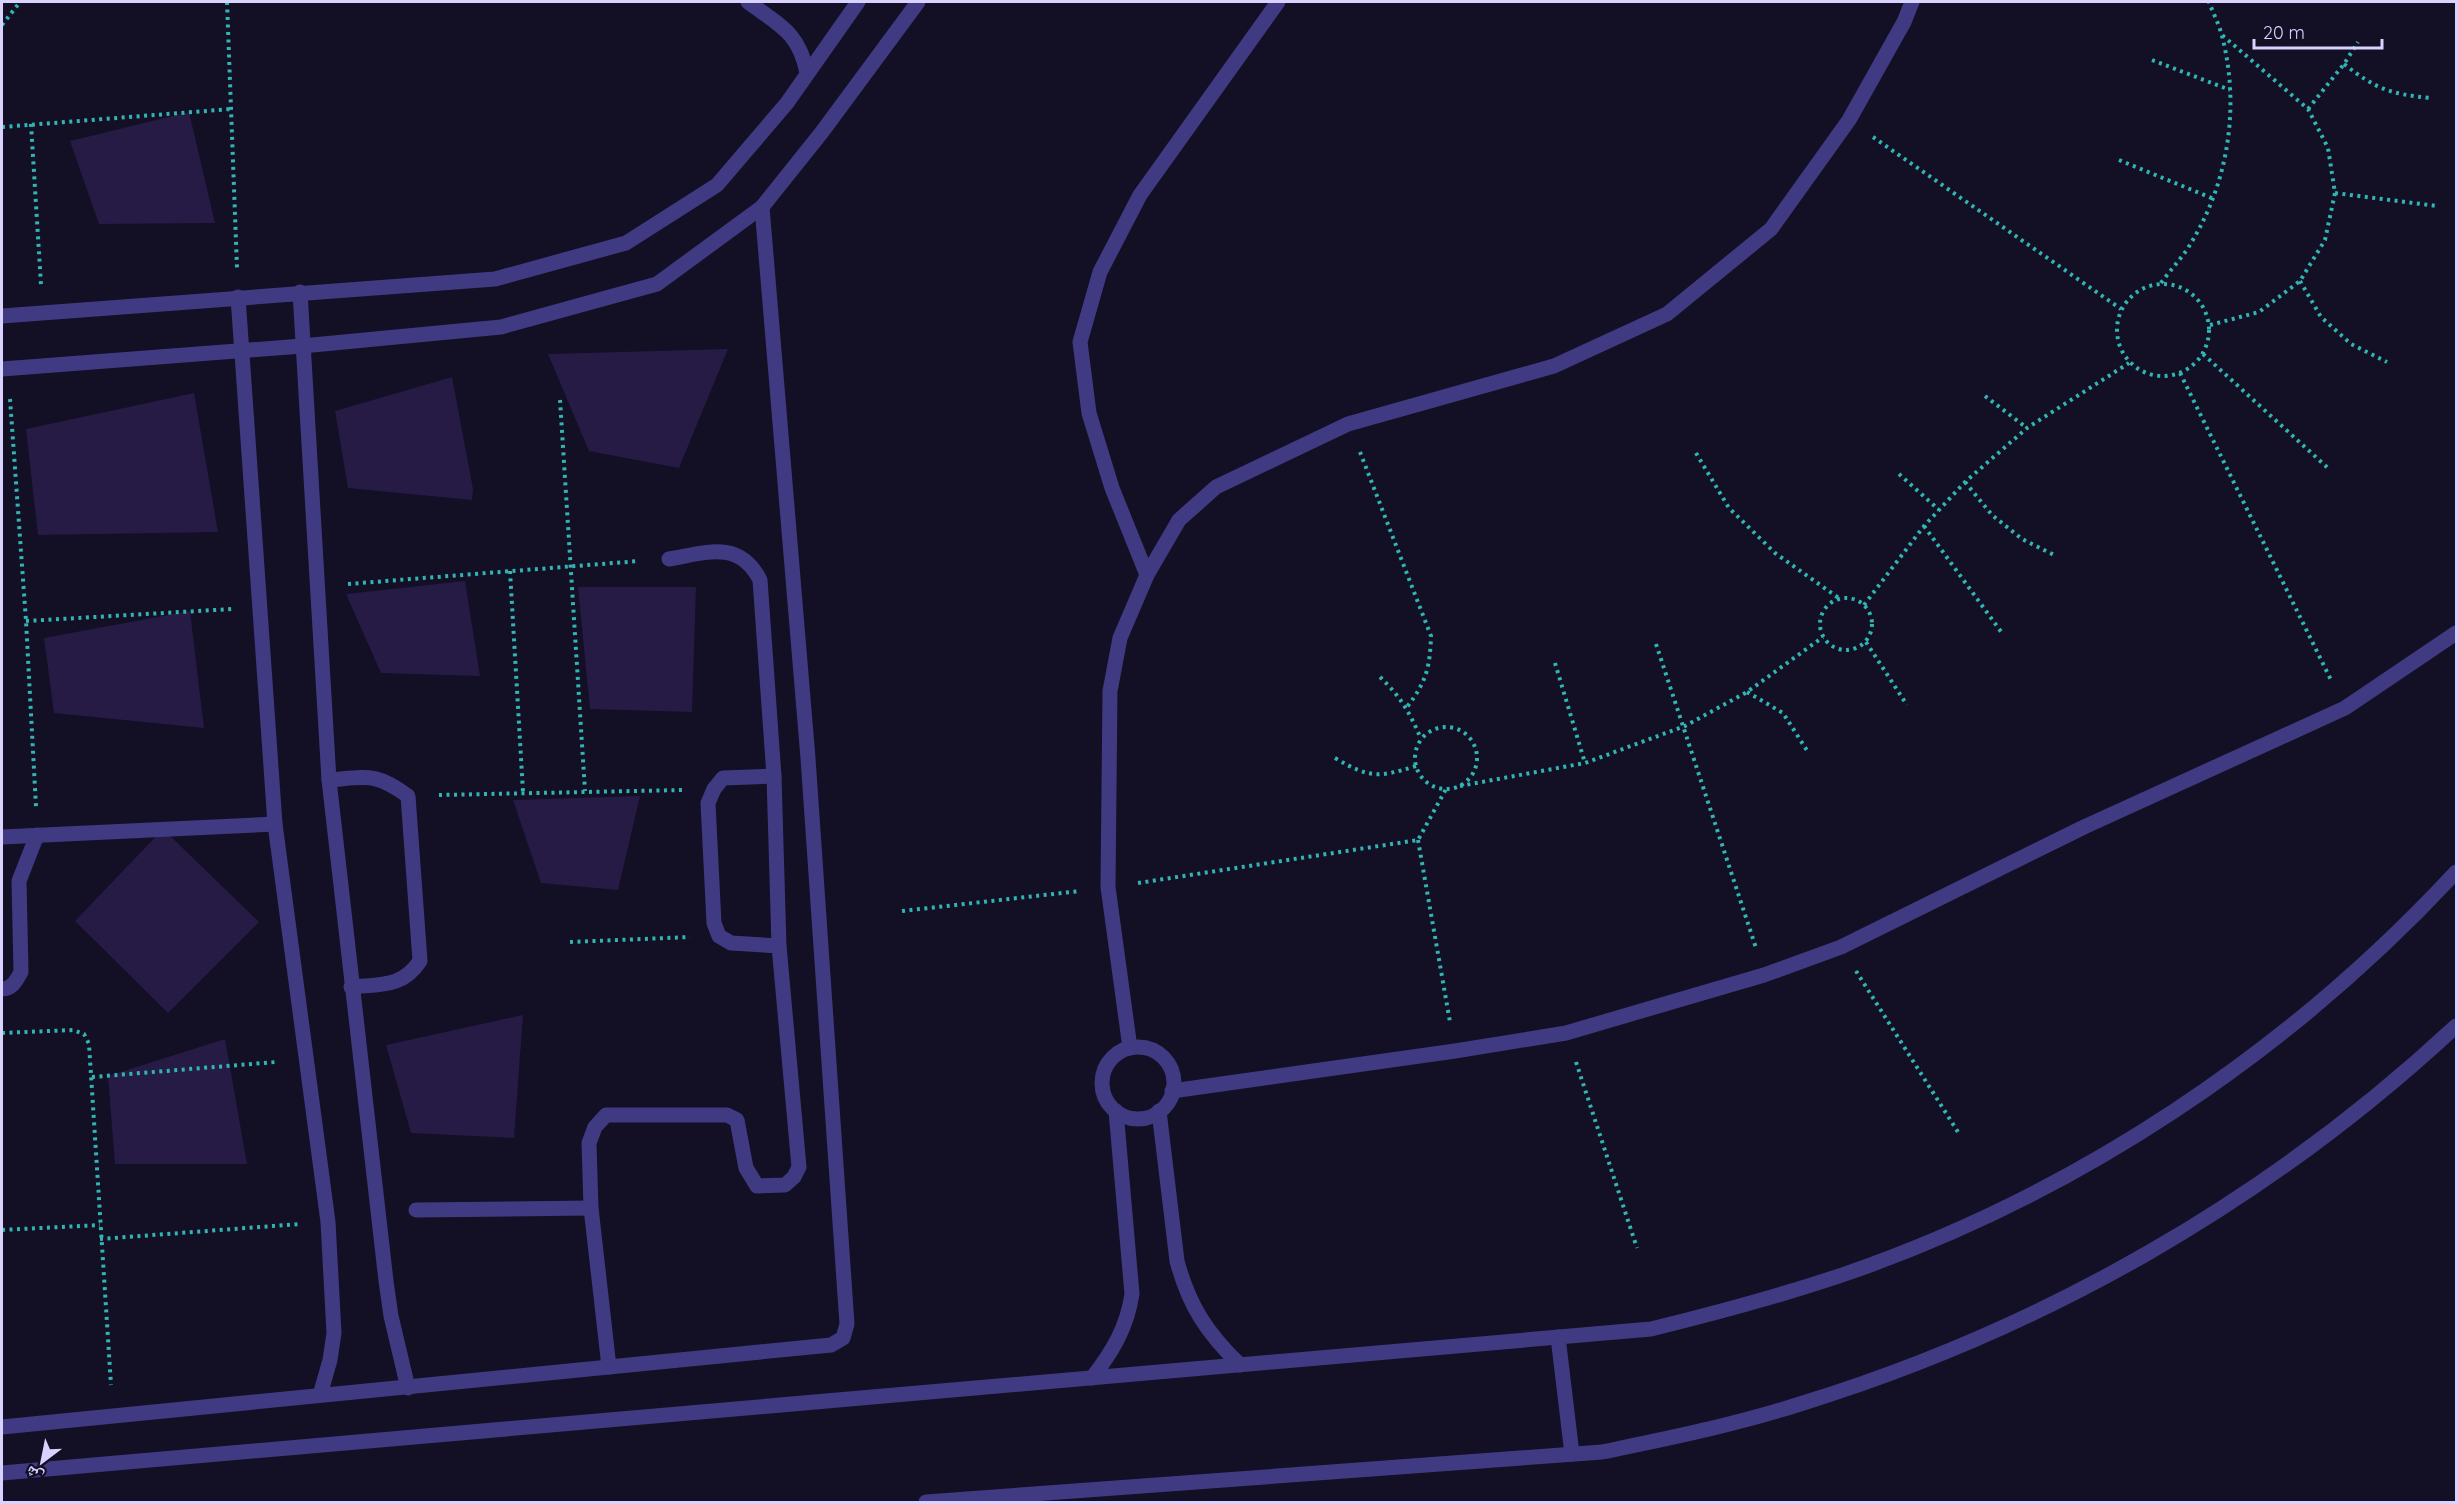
<svg xmlns="http://www.w3.org/2000/svg" width="2458" height="1504" viewBox="0 0 2458 1504" font-family="Quicksand,'Noto Naskh Arabic',sans-serif">
<style>
.building{fill:#251b45}
.lines{fill:none;stroke-linecap:round;stroke-linejoin:round}
.path{stroke:#31b4b2;stroke-width:4;stroke-dasharray:3 4.5;stroke-linecap:butt}
.minor{stroke:#403a82;stroke-width:15}
</style>
<rect width="100%" height="100%" fill="#130f24"/>
<g class="building">
<polygon points="189,112 215,223 99,224 70,141"/>
<polygon points="728,349 679,468 589,451 548,354"/>
<polygon points="452,377 473,489 472,500 348,488 335,411"/>
<polygon points="194,393 218,532 38,535 26,429"/>
<polygon points="465,581 480,676 381,673 346,594"/>
<polygon points="578,587 696,587 692,712 590,709"/>
<polygon points="190,611 204,728 54,713 44,638"/>
<polygon points="640,796 618,890 541,883 513,800"/>
<polygon points="163,829 259,922 168,1013 75,921"/>
<polygon points="523,1015 514,1138 411,1133 386,1045"/>
<polygon points="225,1039 247,1164 115,1164 108,1076"/>
</g>
<g class="lines">
<g class="path">
<polyline points="227,2 237,268"/>
<polyline points="2,25 20,2"/>
<polyline points="2152,60 2230,90"/>
<path d="M2344,64C2376,89 2390,94 2430,98"/>
<polyline points="2308,109 2344,64 2358,42"/>
<polyline points="31,124 41,285"/>
<polyline points="2,127 231,109"/>
<polyline points="1873,137 2121,309"/>
<polyline points="2119,160 2214,199"/>
<polyline points="2335,193 2437,206"/>
<polyline points="2300,281 2321,317 2351,344 2387,362"/>
<path d="M2161,283C2171,269 2183,257 2191,243C2229,181 2240,105 2222,36C2219,24 2213,13 2209,2"/>
<circle cx="2163" cy="330" r="46"/>
<polyline points="2210,325 2259,312 2300,281 2325,240 2335,193 2328,148 2308,109 2222,35"/>
<polyline points="2203,354 2329,469"/>
<polyline points="2180,373 2332,682"/>
<polyline points="1985,396 2027,428"/>
<polyline points="10,399 26,621 36,807"/>
<polyline points="560,400 585,791"/>
<path d="M1360,452L1431,636C1430,668 1426,682 1407,707"/>
<polyline points="1696,453 1729,508 1775,553 1840,599"/>
<polyline points="1899,474 1939,510"/>
<polyline points="1965,482 1992,515 2022,539 2056,556"/>
<polyline points="1924,526 2002,633"/>
<polyline points="510,571 523,792"/>
<polyline points="348,584 639,561"/>
<circle cx="1846" cy="624" r="26"/>
<polyline points="1864,605 1924,526 1965,482 2027,428 2129,363"/>
<polyline points="26,621 232,609"/>
<polyline points="1866,642 1907,705"/>
<polyline points="1656,644 1756,948"/>
<polyline points="1555,663 1585,763"/>
<path d="M1380,677C1401,697 1410,713 1421,739"/>
<polyline points="1747,692 1783,713 1808,752"/>
<circle cx="1446" cy="758" r="31"/>
<path d="M1335,758C1369,778 1378,778 1416,766"/>
<polyline points="1460,786 1585,763 1685,726 1747,692 1823,637"/>
<polyline points="439,795 683,790"/>
<polyline points="1418,840 1450,1022"/>
<polyline points="1138,883 1418,840 1446,789"/>
<polyline points="902,911 1080,891"/>
<polyline points="570,942 690,937"/>
<polyline points="1856,971 1958,1132"/>
<polyline points="2,1033 73,1030 84,1034 89,1044 111,1385"/>
<polyline points="1576,1062 1637,1248"/>
<polyline points="92,1077 276,1062"/>
<polyline points="2,1230 100,1225"/>
<polyline points="100,1239 300,1224"/>
</g>
<g class="minor">
<path d="M748,2C779,25 799,32 807,73"/>
<polyline points="300,292 329,780 386,1281 391,1316 408,1388"/>
<polyline points="238,297 275,824 328,1222 334,1333 330,1360 320,1395"/>
<polyline points="2,316 495,279 626,243 717,185 787,103 858,2"/>
<polyline points="2,369 302,346 501,327 657,284 762,207 822,132 918,2"/>
<polyline points="1147,575 1112,488 1089,413 1080,342 1100,272 1140,195 1278,2"/>
<polyline points="774,776 723,778 714,789 708,803 714,923 719,936 731,943 779,946"/>
<path d="M329,780C367,777 375,772 408,796L420,961C402,988 380,984 351,987"/>
<polyline points="2,837 275,824"/>
<path d="M2,989C12,989 16,981 21,972L19,881L37,835"/>
<circle cx="1138" cy="1083" r="36"/>
<polyline points="1130,1048 1108,887 1110,691 1120,638 1147,575 1179,520 1216,487 1348,424 1554,366 1667,314 1771,229 1849,120 1904,22 1912,2"/>
<polyline points="1172,1091 1455,1051 1566,1033 1764,975 1841,947 2084,827 2345,708 2456,633"/>
<path d="M1159,1111L1177,1261C1189,1306 1207,1333 1240,1365"/>
<polyline points="416,1210 591,1208"/>
<polyline points="1558,1337 1572,1454"/>
<path d="M609,1367L591,1208L589,1143L595,1127L606,1115H727L737,1120L746,1168L757,1186L785,1185L794,1177L799,1167L779,946L774,776L760,580C739,539 706,553 669,559"/>
<path d="M1092,1378C1113,1351 1127,1327 1132,1294L1116,1111"/>
<polyline points="2,1427 831,1345 843,1338 847,1324 808,758 762,207"/>
<path d="M2,1473L1651,1329C1716,1313 1780,1296 1842,1275C2076,1195 2289,1052 2456,872"/>
<path d="M926,1502L1602,1452C1669,1438 1735,1425 1800,1404C2044,1329 2269,1200 2456,1026"/>
</g>
</g>
<rect width="2458" height="1504" fill="none" stroke="#d9d2fe" stroke-width="6"/>
<g transform="translate(42 1462) rotate(212)" stroke="#130f24" stroke-width="4.5" paint-order="stroke">
<path d="M0-4.5L10 22L0 15L-10 22Z" fill="#d9d2fe"/>
<text y="-9" font-size="16" font-weight="bold" text-anchor="middle" fill="#d9d2fe">ش</text>
</g>
<path d="M2254 39v9h128v-9" fill="none" stroke="#d9d2fe" stroke-width="3"/>
<text x="2263" y="39" font-size="18" fill="#d9d2fe" stroke="#130f24" stroke-width="4.5" paint-order="stroke">20 m</text>
</svg>
